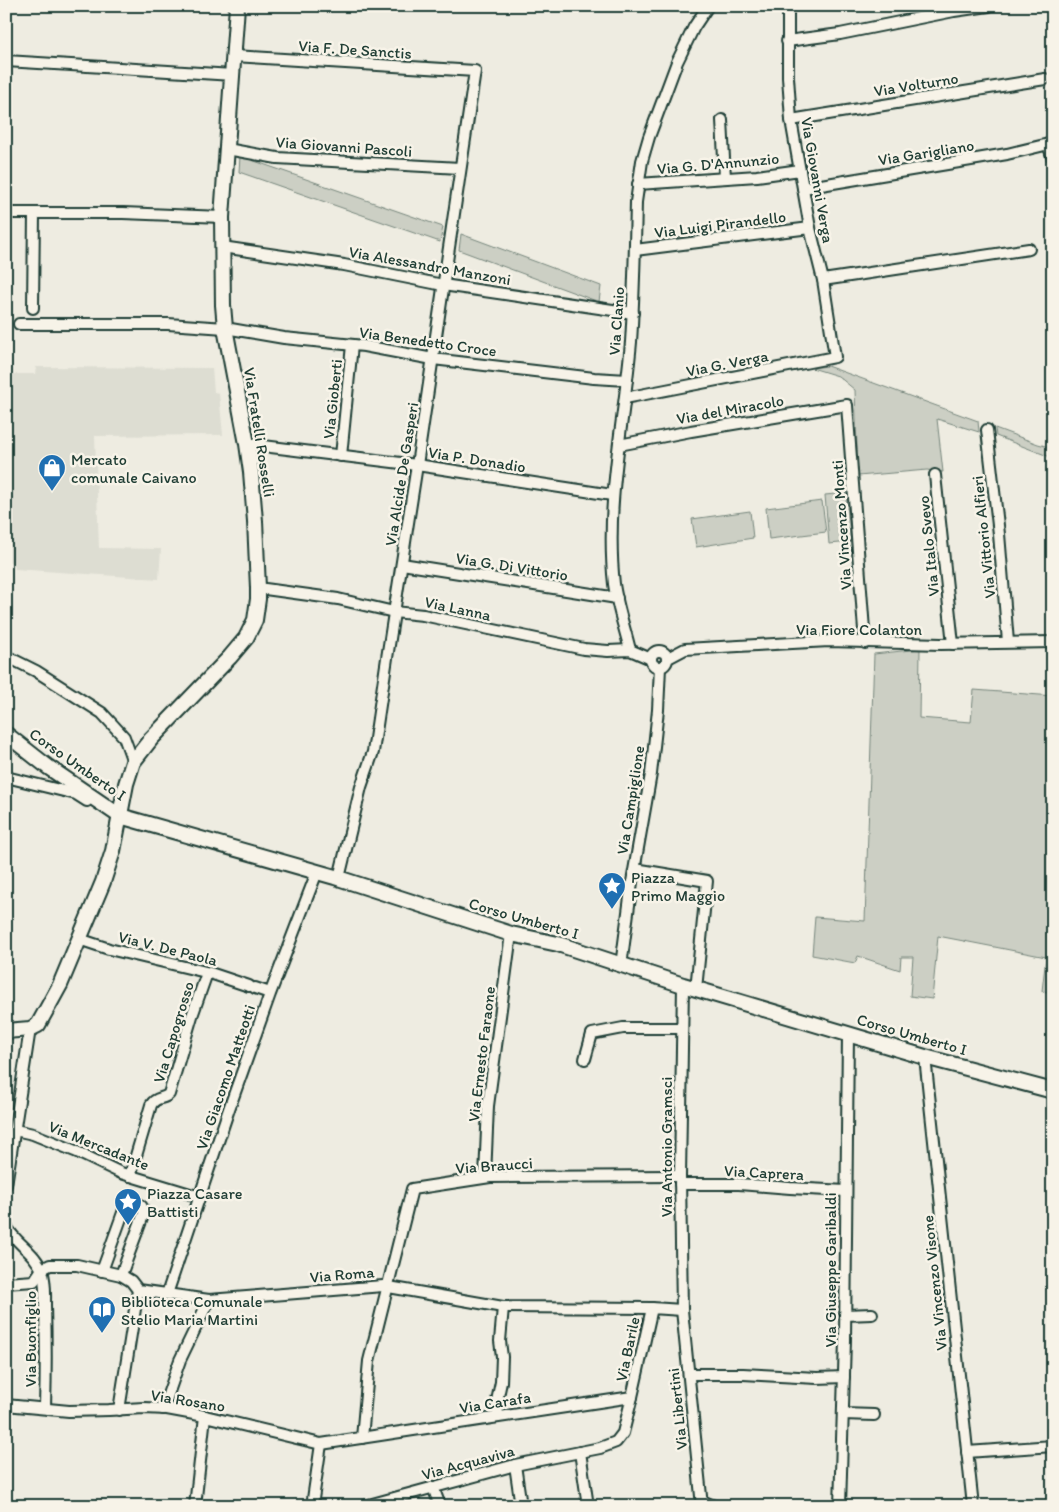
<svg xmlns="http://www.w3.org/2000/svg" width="1059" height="1512" viewBox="0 0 1059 1512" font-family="Itim,sans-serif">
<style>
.built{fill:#ddddd2}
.green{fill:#cccfc4;stroke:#76867c}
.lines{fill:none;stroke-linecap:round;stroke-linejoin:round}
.street-casing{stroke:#1f3d34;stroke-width:14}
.secondary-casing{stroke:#1f3d34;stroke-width:18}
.street{stroke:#f7f3e8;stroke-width:10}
.secondary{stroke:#f7f3e8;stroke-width:14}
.labels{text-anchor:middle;stroke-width:5;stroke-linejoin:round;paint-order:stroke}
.street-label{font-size:16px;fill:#1f3d34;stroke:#f7f3e8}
.poi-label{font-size:16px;fill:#1f3d34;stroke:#f7f3e8;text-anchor:start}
</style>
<rect width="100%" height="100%" fill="#eeece1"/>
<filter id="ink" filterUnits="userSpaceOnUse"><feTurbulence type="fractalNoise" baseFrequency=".02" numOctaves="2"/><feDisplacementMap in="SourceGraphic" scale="10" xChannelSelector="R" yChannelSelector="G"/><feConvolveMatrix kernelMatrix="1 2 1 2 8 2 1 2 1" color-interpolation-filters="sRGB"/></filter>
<g filter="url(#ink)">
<polygon class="built" points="36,367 212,368 214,392 219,393 223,435 95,436 99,548 161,549 159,579 15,569 14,563 6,562 6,374 35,374"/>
<g class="green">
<polygon points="240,156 443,227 440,242 239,172"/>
<polygon points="461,234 601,286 599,302 459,250"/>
<polygon points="827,366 978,421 979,432 937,419 943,472 927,470 858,476 855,390 838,376 812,368"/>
<polygon points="995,428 1038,444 1053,448 1053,458 996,436"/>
<polygon points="846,493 851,542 829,544 825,495"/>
<polygon points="822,501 826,532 769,539 766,508"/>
<polygon points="750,511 753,538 696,547 692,519"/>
<polygon points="920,649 919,718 971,722 974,690 1053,696 1053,993 1042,991 1046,957 938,936 932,999 910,996 913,957 901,957 900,970 858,956 855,963 812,955 815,917 865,921 874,654"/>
</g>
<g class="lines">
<defs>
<g id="street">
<polyline points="787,41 840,34 954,11 989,6"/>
<polyline points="234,56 475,71 417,465 387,658 373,752 361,787 339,878"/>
<polyline points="6,61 233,75"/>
<polyline points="722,120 725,178"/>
<polyline points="791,120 1045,79"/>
<polyline points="1048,144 1053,159"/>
<polyline points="227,149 277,158 460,168"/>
<polyline points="638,184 757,176 800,170"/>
<polyline points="803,188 1007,154 1053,143"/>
<polyline points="6,213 123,213 222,217"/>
<polyline points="222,247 344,265 443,285 633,313"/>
<polyline points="635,250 810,228"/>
<polyline points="823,280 1029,249"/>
<polyline points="33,308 34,213"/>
<polyline points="19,324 168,324 225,328 284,338 364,346 433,359 594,378 627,380"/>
<polyline points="625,398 835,357 823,280 810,228 791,120 788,77 788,6"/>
<polyline points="987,430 999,534 1008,642"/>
<polyline points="247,444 417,465 612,495"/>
<polyline points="619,445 691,431 847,405 865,643"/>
<polyline points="341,456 352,345"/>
<polyline points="935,475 953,644"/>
<polyline points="402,564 617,598"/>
<polyline points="258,588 338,599 394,612 423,615 584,649 608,651 630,650 651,659"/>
<path d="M630,650C625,629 617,606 614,584C605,503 624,423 631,342C634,296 635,249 636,202L642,161L649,137L677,62L694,27L708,6"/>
<circle cx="659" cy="659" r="8"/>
<polyline points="6,656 36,671 102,713 124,737 133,762"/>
<polyline points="668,658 685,649 829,641 941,644 1053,642"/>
<polyline points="6,777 76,794 87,801"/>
<polyline points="635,869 707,881 696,989"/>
<polyline points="79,939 109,949 210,973 249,986"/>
<polyline points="621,966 632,882 651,774 658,710 660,667"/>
<polyline points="683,985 680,1176 682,1310 702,1506"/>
<polyline points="255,988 270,993"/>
<polyline points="925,1057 973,1506"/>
<polyline points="585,1059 592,1034 623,1028 682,1028"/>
<polyline points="15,1130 33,1134 75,1151 121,1173 200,1197"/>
<path d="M130,1176L151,1105C156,1096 163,1100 169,1094L192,1016L207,973"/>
<polyline points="485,1177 488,1106 511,934"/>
<polyline points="680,1184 739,1184 790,1188 846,1191"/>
<polyline points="6,1185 30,1029"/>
<path d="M6,1226C15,1243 36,1253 42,1271C46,1281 45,1294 45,1305C46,1339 46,1374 45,1408"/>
<polyline points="42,1269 50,1265 77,1265 121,1275 131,1281 138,1290 209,1300 383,1286 503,1307 652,1308"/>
<path d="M102,1271L125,1207C133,1199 142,1202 144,1213L121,1275"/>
<polyline points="6,1283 34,1281 42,1269"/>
<polyline points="167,1294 229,1109 270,994 317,872"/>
<polyline points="845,1315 872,1314"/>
<polyline points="689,1374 743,1374 817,1378 844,1377"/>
<polyline points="6,1405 69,1411 109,1410 144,1408 167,1409 205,1416 321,1444 632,1397"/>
<polyline points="163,1409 180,1360 209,1300"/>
<polyline points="119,1410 138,1290"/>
<polyline points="843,1414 874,1415"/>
<polyline points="498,1416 497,1401 501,1382 502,1357 500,1341 503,1307"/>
<polyline points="362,1438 369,1361 412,1189 490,1177 680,1176"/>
<polyline points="580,1452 588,1506"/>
<polyline points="967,1452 1053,1446"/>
<polyline points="515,1465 521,1506"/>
<polyline points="433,1487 440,1506"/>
<polyline points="702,1501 714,1506"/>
<polyline points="195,1506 205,1416"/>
<polyline points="312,1506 321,1444"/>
<polyline points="365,1506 515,1465 600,1448 616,1442 623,1433 632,1397 652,1308 682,1310"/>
<polyline points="840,1506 845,1340 848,1034"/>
</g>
<g id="secondary">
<polyline points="6,734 48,767 120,816 335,877 511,934 558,944 683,985 925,1057 1053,1091"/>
<polyline points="6,1031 30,1029 38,1025 60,985 103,882 113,851 126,784 133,762 151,739 230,657 246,638 255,620 258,599 258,588 255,521 251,472 247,444 225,328 223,305 222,217 237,6"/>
</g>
</defs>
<use href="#street" class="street-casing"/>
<use href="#secondary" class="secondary-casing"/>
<use href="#street" class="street"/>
<use href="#secondary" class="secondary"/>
</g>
</g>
<defs>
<symbol id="shop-pin" viewBox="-11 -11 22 30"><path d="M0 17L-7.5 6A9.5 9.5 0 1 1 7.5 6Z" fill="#1f6fb2" stroke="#f7f3e8"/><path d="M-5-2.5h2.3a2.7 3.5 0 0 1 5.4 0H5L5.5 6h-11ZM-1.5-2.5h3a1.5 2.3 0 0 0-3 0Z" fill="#fff"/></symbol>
<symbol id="sight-pin" viewBox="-11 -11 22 30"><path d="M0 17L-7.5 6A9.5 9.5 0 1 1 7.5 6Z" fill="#1f6fb2" stroke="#f7f3e8"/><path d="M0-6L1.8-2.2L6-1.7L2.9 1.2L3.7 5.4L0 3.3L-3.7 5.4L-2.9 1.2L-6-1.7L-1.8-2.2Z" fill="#fff"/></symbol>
<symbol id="library-pin" viewBox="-11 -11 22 30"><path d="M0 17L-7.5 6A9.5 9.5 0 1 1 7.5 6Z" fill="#1f6fb2" stroke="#f7f3e8"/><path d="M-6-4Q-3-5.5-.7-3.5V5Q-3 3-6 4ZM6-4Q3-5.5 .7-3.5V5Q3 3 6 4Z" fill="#fff"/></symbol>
</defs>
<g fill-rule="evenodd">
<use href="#shop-pin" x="36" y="452" width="32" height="43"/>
<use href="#sight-pin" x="596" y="870" width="32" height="43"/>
<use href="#sight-pin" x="112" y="1186" width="32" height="43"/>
<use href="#library-pin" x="86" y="1294" width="32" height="43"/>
</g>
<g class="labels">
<g class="street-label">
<text transform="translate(355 49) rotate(4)" y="6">Via F. De Sanctis</text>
<text transform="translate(916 84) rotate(-9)" y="6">Via Volturno</text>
<text transform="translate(344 146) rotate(4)" y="6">Via Giovanni Pascoli</text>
<text transform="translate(926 152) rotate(-9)" y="6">Via Garigliano</text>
<text transform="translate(718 163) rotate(-5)" y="6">Via G. D'Annunzio</text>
<text transform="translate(818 180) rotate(80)" y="6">Via Giovanni Verga</text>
<text transform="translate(720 224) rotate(-7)" y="6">Via Luigi Pirandello</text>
<text transform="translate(430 265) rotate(10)" y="6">Via Alessandro Manzoni</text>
<text transform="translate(616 321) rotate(-86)" y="6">Via Clanio</text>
<text transform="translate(428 341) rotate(8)" y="6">Via Benedetto Croce</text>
<text transform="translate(727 363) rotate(-11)" y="6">Via G. Verga</text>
<text transform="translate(332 399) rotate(-84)" y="6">Via Gioberti</text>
<text transform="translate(730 409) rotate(-10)" y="6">Via del Miracolo</text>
<text transform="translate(260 432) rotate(81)" y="6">Via Fratelli Rosselli</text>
<text transform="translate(477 459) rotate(9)" y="6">Via P. Donadio</text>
<text transform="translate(401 474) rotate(-81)" y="6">Via Alcide De Gasperi</text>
<text transform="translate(841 525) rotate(-94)" y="6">Via Vincenzo Monti</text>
<text transform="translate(983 537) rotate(-96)" y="6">Via Vittorio Alfieri</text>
<text transform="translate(928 546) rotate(-96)" y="6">Via Italo Svevo</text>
<text transform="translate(512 566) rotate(9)" y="6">Via G. Di Vittorio</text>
<text transform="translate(458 608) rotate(12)" y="6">Via Lanna</text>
<text x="859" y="635">Via Fiore Colanton</text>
<text transform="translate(78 764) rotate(35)" y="6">Corso Umberto I</text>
<text transform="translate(630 800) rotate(-81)" y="6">Via Campiglione</text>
<text transform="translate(524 918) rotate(16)" y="6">Corso Umberto I</text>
<text transform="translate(168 948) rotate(14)" y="6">Via V. De Paola</text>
<text transform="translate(173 1032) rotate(-73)" y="6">Via Capogrosso</text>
<text transform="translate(912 1034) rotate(16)" y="6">Corso Umberto I</text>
<text transform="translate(481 1054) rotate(-83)" y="6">Via Ernesto Faraone</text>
<text transform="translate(225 1077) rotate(-71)" y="6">Via Giacomo Matteotti</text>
<text transform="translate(99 1145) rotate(22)" y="6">Via Mercadante</text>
<text transform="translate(666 1147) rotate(-90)" y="6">Via Antonio Gramsci</text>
<text transform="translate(494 1165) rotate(-4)" y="6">Via Braucci</text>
<text transform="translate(764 1172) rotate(3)" y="6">Via Caprera</text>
<text transform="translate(830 1270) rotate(-90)" y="6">Via Giuseppe Garibaldi</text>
<text transform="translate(342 1274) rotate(-5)" y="6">Via Roma</text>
<text transform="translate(934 1283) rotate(-96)" y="6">Via Vincenzo Visone</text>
<text transform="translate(30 1339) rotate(-90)" y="6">Via Buonfiglio</text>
<text transform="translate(627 1349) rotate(-78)" y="6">Via Barile</text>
<text transform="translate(188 1400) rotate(9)" y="6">Via Rosano</text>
<text transform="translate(495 1402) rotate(-9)" y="6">Via Carafa</text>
<text transform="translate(677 1409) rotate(-96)" y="6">Via Libertini</text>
<text transform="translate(468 1462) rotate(-15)" y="6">Via Acquaviva</text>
</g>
<g class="poi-label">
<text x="71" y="465">Mercato<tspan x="71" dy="18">comunale Caivano</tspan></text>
<text x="631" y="883">Piazza<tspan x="631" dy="18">Primo Maggio</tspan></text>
<text x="147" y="1199">Piazza Casare<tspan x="147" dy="18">Battisti</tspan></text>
<text x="121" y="1307">Biblioteca Comunale<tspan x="121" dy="18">Stelio Maria Martini</tspan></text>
</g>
</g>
<rect width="1059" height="1512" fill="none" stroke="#f7f3e8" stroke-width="25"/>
<rect x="12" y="12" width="1034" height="1487" fill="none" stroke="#1f3d34" stroke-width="2" filter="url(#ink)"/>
</svg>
